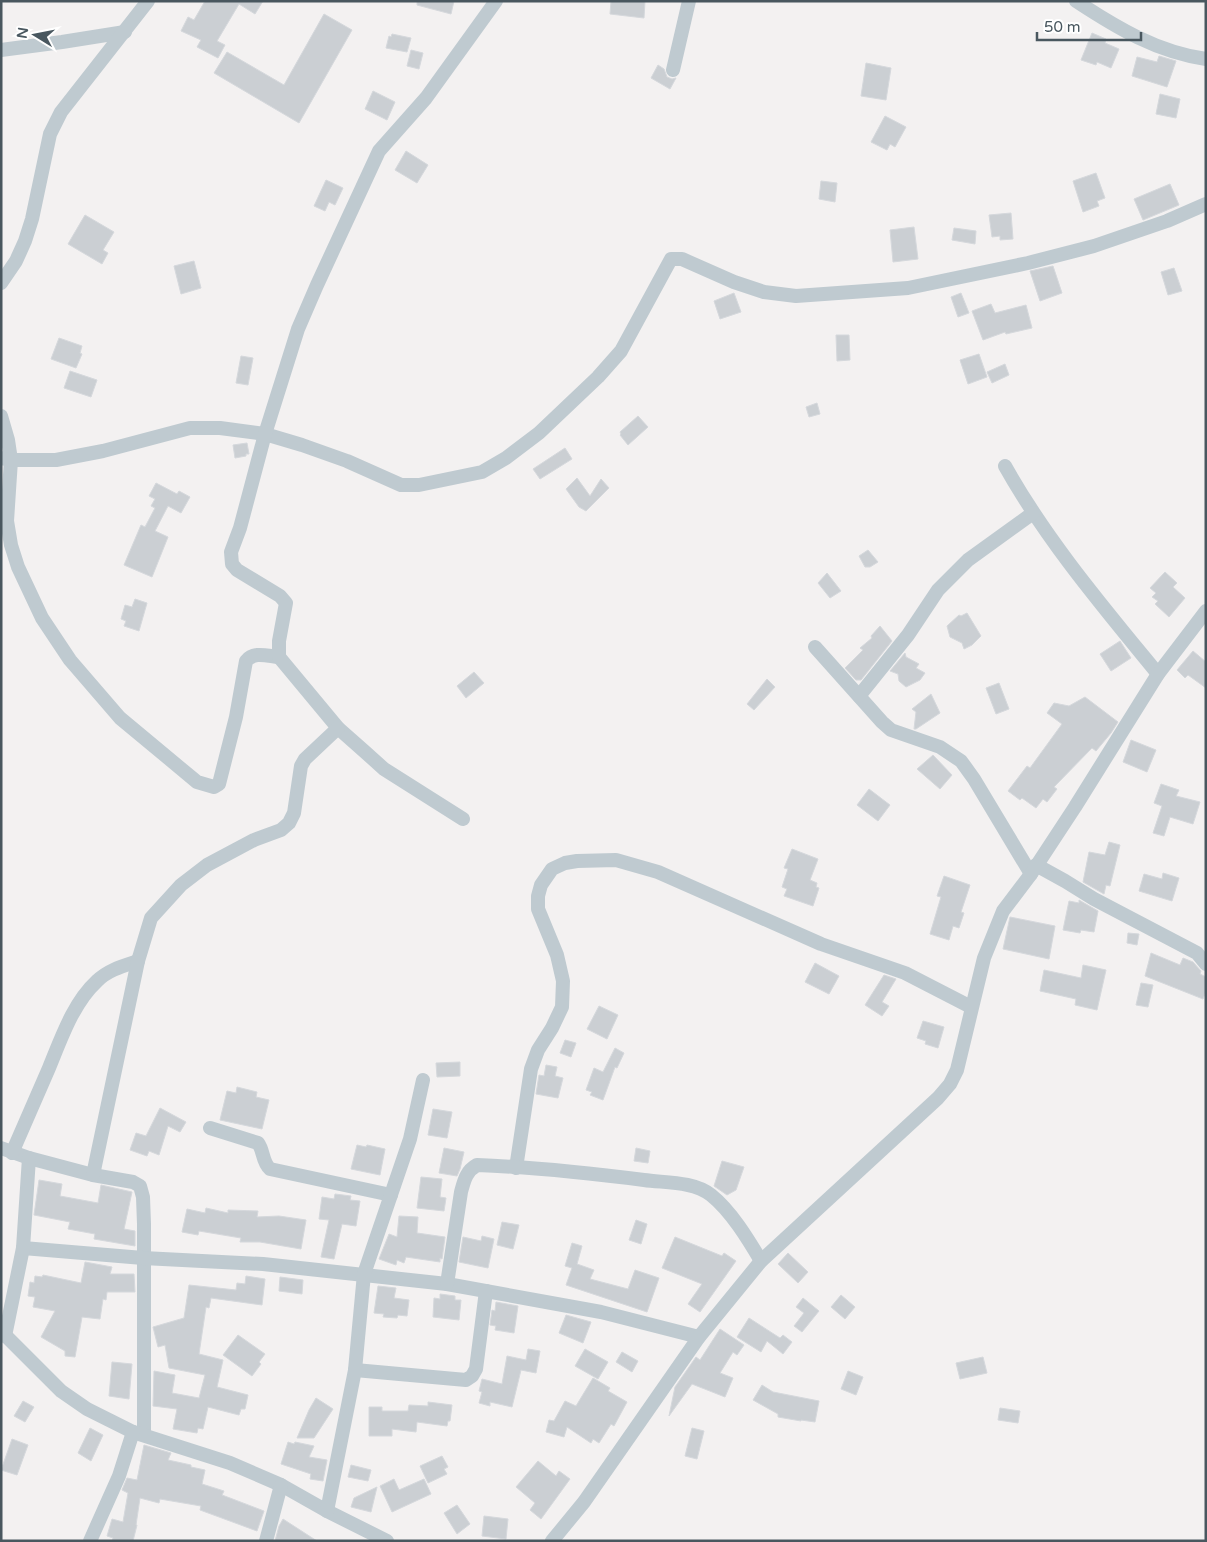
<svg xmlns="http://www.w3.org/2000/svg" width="1207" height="1542" viewBox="0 0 1207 1542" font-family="'Varela Round',sans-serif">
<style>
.building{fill:#cbcfd3;stroke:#d5d8dc}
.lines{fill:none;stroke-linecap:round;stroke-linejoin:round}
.minor{stroke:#bfcad0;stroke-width:14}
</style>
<rect width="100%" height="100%" fill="#f3f1f1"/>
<g class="building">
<polygon points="205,1 263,1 255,14 239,4 217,41 225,45 218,58 197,47 201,40 181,31 188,17 194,20"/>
<polygon points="417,1 454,1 451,14 417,5"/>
<polygon points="611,1 645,1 644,18 610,14"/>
<polygon points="324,14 352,30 299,123 214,73 227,52 284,85"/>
<polygon points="1092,33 1106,39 1105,43 1119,49 1111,68 1097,62 1096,65 1081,60"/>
<polygon points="392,34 411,38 407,52 386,48 389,36 391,37"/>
<polygon points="411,50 423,53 419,69 407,66"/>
<polygon points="1159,56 1176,61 1167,87 1132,76 1137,57 1157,62"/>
<polygon points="866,63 891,68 886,100 861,96"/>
<polygon points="658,65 664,69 667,77 672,79 676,78 670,89 651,78"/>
<polygon points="373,91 395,102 387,120 365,109"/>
<polygon points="1160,94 1180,99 1176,118 1156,114"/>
<polygon points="885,116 906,127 895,147 890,144 887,150 871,142"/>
<polygon points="406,151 428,165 417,183 395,170"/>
<polygon points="1096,173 1105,198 1097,201 1099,206 1083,212 1073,181"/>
<polygon points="326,180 343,188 335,205 329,202 325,211 314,206"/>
<polygon points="821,181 837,183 835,202 819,199"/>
<polygon points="1170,184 1179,205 1143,220 1134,199"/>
<polygon points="1011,213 1013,239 1000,240 1000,236 992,237 989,215"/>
<polygon points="85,215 114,232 103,250 108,253 102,264 68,244"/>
<polygon points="914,227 918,259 893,262 890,230"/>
<polygon points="954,228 976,231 975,244 952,240"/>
<polygon points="194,261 201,288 181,294 174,266"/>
<polygon points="1053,266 1062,293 1040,301 1030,271"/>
<polygon points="1174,268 1182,291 1168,295 1161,272"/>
<polygon points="734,293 741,312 720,319 714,301"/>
<polygon points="961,293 969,313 958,317 951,297"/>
<polygon points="991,304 995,313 1026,305 1032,328 1006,334 1005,332 983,340 972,311"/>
<polygon points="836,335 849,335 850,360 837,361"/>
<polygon points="59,338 82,346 80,353 82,354 76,368 51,359"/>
<polygon points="979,354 987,377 968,384 960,360"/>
<polygon points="241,356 253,358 248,385 236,383"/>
<polygon points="1005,364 1009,375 992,383 987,372"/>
<polygon points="70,371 97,380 91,397 64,388"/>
<polygon points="817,403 820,414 809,417 806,407"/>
<polygon points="638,416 648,427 628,445 620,435 621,434 620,432"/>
<polygon points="247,443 249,454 246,454 246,456 235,458 233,445"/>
<polygon points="565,448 572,459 540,479 533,469"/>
<polygon points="577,478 590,496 601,479 609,488 586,511 579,507 566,489"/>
<polygon points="156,483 177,494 179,491 190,497 181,513 168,506 155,531 168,537 152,577 124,565 141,525 145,527 155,508 151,506 155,499 149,496"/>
<polygon points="868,550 878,562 870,567 865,567 859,556"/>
<polygon points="1165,572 1177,583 1173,587 1185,598 1169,617 1155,604 1158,601 1152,597 1156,593 1150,588"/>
<polygon points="827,573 841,591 830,598 818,583"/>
<polygon points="135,599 147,603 139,631 124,626 126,621 121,619 125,605 132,607"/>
<polygon points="967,613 981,636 972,645 964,649 962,643 950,637 947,626 959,615 961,616"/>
<polygon points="880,626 892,641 861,680 856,680 845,668 863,650 860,648 872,638 871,636"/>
<polygon points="1120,641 1131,658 1111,671 1100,654"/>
<polygon points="1193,651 1206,662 1206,688 1188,675 1185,678 1177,670"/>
<polygon points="905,653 906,657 919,664 916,668 925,673 920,680 906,687 899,681 898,674 890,671"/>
<polygon points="474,672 484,683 466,698 457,686"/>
<polygon points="767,679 775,687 754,710 747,704"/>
<polygon points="999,683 1009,709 996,714 986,688"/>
<polygon points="931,694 940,713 916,729 914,729 916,712 912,709"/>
<polygon points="1085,697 1118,722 1111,733 1096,751 1092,748 1054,787 1057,789 1047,802 1043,799 1036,808 1022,798 1020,800 1008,791 1027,766 1030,768 1062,724 1047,713 1054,703 1069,706"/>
<polygon points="1131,740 1156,750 1147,772 1123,762"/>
<polygon points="933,755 952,775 940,789 917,769"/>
<polygon points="1161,784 1179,790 1176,796 1200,802 1193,824 1170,817 1164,836 1153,833 1162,806 1154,803"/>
<polygon points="869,789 890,805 878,821 857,805"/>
<polygon points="1109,842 1120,845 1110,886 1106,885 1104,894 1083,882 1089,852 1105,855"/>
<polygon points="792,849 818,859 810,880 817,883 816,887 819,888 813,906 784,896 787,889 782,887 788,869 784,868"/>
<polygon points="1163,873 1179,878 1172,901 1139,891 1144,874 1162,879"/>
<polygon points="944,876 970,885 961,912 964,913 959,928 953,926 949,940 930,934 941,897 937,896"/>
<polygon points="1079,900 1098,911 1094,932 1081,930 1080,933 1063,930 1069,901 1079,903"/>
<polygon points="1010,917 1055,926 1049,959 1003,949"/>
<polygon points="1128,933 1139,934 1137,945 1127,943"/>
<polygon points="1151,953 1180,965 1183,958 1193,962 1201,971 1200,974 1206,977 1206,991 1203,999 1145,976"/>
<polygon points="815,963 839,976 829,994 805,982"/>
<polygon points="1083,965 1106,970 1097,1010 1075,1005 1076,999 1040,991 1044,970 1081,978"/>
<polygon points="884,975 896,979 882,1002 889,1006 882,1016 865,1005"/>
<polygon points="1141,983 1153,985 1148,1007 1136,1005"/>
<polygon points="599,1006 618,1015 607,1039 587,1029"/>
<polygon points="923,1021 944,1027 938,1048 925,1044 926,1041 917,1038"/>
<polygon points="565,1040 576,1043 571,1057 560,1053"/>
<polygon points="615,1048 624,1053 617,1068 615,1067 603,1100 590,1095 592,1092 586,1090 594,1068 603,1072"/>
<polygon points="460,1062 460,1076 437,1077 436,1063"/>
<polygon points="546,1065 557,1067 555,1076 563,1078 558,1098 536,1094 539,1075 544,1076"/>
<polygon points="237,1087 257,1092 256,1097 269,1100 262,1129 220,1120 227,1091 236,1093"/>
<polygon points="160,1108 186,1122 180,1132 168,1126 159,1155 149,1151 147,1156 130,1150 136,1133 146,1136"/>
<polygon points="433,1109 452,1112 447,1138 428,1135"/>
<polygon points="357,1145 366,1147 367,1145 385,1149 380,1175 351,1169"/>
<polygon points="444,1148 464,1152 460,1169 457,1176 439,1173"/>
<polygon points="636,1148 650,1151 648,1163 634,1161"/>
<polygon points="722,1161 744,1167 736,1190 727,1195 714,1186"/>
<polygon points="421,1177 442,1179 440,1197 446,1198 444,1211 417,1208"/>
<polygon points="39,1180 62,1184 60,1196 98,1203 101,1185 132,1192 124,1229 135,1231 135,1246 94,1239 95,1234 68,1229 70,1222 34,1215"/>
<polygon points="335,1194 351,1196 350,1200 360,1201 356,1226 342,1224 334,1259 321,1257 329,1220 319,1219 322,1197 334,1199"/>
<polygon points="206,1208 228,1213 228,1210 258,1211 257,1217 279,1216 306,1220 301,1249 260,1242 240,1242 241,1238 199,1231 198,1235 182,1232 187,1209 205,1213"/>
<polygon points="399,1216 418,1217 417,1233 445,1237 442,1259 440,1258 440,1262 406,1257 404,1263 397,1260 396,1265 379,1259 389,1234 397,1237"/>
<polygon points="636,1220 647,1224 641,1244 629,1240"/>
<polygon points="502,1222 519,1225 513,1249 497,1245"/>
<polygon points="482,1236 494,1239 488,1268 459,1262 463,1237 481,1241"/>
<polygon points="675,1237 722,1256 724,1253 736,1261 700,1312 688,1304 702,1284 662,1268"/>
<polygon points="572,1243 582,1246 577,1264 594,1270 590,1279 628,1289 635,1270 659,1278 647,1312 566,1285 572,1268 565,1266"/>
<polygon points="788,1253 808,1272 798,1283 778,1264"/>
<polygon points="85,1262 112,1267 110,1274 134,1274 135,1292 107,1292 106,1300 103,1299 100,1319 82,1317 75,1357 65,1356 65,1351 41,1337 55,1311 33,1307 35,1297 28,1296 30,1282 34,1283 35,1276 42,1277 43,1275 81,1283"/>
<polygon points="246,1276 265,1279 262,1305 211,1298 209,1308 206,1307 199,1354 223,1360 217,1387 248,1395 245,1409 241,1409 239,1415 208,1407 203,1429 198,1428 197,1433 173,1429 177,1409 153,1406 154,1371 175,1375 172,1393 199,1398 205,1375 169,1368 165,1345 158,1347 153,1327 184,1318 189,1285 236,1290 237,1283 245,1284"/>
<polygon points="280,1277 303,1280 302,1294 279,1291"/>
<polygon points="378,1286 396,1288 394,1298 409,1300 407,1316 398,1315 397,1318 383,1317 384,1314 374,1313"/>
<polygon points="440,1294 455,1296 455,1300 461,1300 459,1320 433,1317 434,1298 440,1299"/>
<polygon points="841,1295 855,1307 845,1319 831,1307"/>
<polygon points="803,1298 819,1311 802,1332 794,1326 804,1313 796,1307"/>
<polygon points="496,1302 518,1306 514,1333 495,1330 496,1326 490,1325 492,1310 495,1311"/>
<polygon points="566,1315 591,1322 583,1343 559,1333"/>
<polygon points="749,1318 780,1338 783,1335 792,1342 783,1354 767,1341 761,1352 737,1337"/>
<polygon points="720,1329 744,1345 737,1355 733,1352 720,1373 733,1378 725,1397 692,1384 669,1416 675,1387 696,1357 700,1360"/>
<polygon points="238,1335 265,1354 259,1362 261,1364 252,1376 223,1355"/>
<polygon points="528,1349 540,1351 536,1373 521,1370 512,1407 490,1402 490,1406 479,1403 482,1392 479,1391 482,1379 502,1384 507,1356 526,1360"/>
<polygon points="585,1349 608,1362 598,1379 575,1366"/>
<polygon points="622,1352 638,1361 632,1372 616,1362"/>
<polygon points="983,1357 987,1373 960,1379 956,1363"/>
<polygon points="112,1362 132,1364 129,1399 109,1396"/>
<polygon points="848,1371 863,1377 856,1395 841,1389"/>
<polygon points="593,1378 610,1388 608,1391 627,1402 614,1426 611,1424 599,1443 593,1439 591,1443 567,1427 564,1437 546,1432 549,1420 554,1421 565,1401 576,1406"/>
<polygon points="762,1385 773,1392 819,1401 815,1422 801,1420 801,1421 778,1417 778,1414 753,1400"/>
<polygon points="316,1398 333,1409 314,1438 297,1438 309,1410"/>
<polygon points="23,1401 34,1407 25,1422 14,1416"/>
<polygon points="428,1402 452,1405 450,1421 448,1421 447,1426 417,1422 416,1432 392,1429 392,1436 369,1436 369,1407 382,1407 382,1411 408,1411 409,1405 428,1406"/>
<polygon points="1000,1408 1020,1411 1018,1423 998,1420"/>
<polygon points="90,1428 103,1435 91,1461 78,1453"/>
<polygon points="692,1428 704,1431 697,1459 685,1456"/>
<polygon points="12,1439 28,1445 17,1475 1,1470"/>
<polygon points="288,1442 294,1444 295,1442 314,1446 309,1457 327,1460 323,1481 310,1479 311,1474 281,1464"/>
<polygon points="144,1445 171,1453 168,1460 191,1465 191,1467 205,1470 202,1484 224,1491 222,1495 230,1498 264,1511 257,1531 200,1510 201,1506 160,1499 159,1503 140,1498 136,1525 137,1525 133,1541 112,1541 113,1538 107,1536 112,1519 123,1522 128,1493 122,1490 127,1478 137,1480"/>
<polygon points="442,1456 448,1467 444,1469 447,1474 428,1483 420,1466"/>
<polygon points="538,1461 556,1476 559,1471 570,1479 541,1519 530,1510 535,1503 516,1487"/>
<polygon points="351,1465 371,1470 368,1481 348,1477"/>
<polygon points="394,1479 399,1490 424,1479 431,1494 392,1512 380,1486"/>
<polygon points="377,1487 371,1512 351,1507 354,1498"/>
<polygon points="457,1505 470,1524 457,1534 444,1513"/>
<polygon points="484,1516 508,1519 506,1539 482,1536"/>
<polygon points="283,1519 317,1541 275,1541 279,1526"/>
</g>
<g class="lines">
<g class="minor">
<path d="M1076,1C1117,28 1157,52 1206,59"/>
<polyline points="1,50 62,42 125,32"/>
<polyline points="673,70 689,1"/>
<polyline points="1,283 16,261 25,241 32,219 50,134 61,112 148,1"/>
<path d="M1,416L8,440L11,460L7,521L11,545L18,567L42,618L70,660L120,718L197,782L214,787L219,784L236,717L246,661C254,651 267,656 279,657"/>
<polyline points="1,458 11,460 56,460 103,451 190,428 220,428 265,434 302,445 347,461 401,485 419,485 482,472 506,458 539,433 598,377 621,351 671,259 682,259 734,282 764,292 796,296 908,288 1028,263 1094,246 1167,221 1206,204"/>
<path d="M1005,466C1047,541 1104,608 1158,674"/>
<polyline points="815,647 882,722 891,730 940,747 961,761 974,779 1031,874"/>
<polyline points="859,696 908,635 938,590 968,560 1033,513"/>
<polyline points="463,819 384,769 364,751 338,728 279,657 279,641 286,603 280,596 237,570 232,564 231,552 240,528 265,434 298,329 317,285 379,151 426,98 496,1"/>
<polyline points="1036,865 1065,881 1094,899 1197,953 1206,964"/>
<path d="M210,1128L258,1143C264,1151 262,1162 270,1169L391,1195"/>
<polyline points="1,1148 29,1158 93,1175 133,1182 140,1186 143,1197 144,1224 144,1435"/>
<path d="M12,1153C24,1125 37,1096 49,1068C61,1039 73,1003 97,981C108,970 123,966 138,961"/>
<polyline points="516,1168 531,1069 538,1050 552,1028 562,1007 563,981 557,955 538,909 538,896 541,885 552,869 565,863 577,861 616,860 658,872 821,944 905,973 971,1007"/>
<polyline points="93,1175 138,961 151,918 181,885 207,865 254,840 281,830 289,823 294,813 301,766 305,759 338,728"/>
<polyline points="23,1248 143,1258 263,1264 447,1284 601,1312 699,1337"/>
<path d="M447,1284L461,1192C464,1181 466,1171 477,1165C533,1167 589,1173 644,1180C665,1183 693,1181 711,1195C731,1211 748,1239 761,1261"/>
<polyline points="1,1331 61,1391 87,1409 133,1432 230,1463 281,1485 327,1511 387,1541"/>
<polyline points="5,1336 23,1248 29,1158"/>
<polyline points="355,1370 466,1380 472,1376 476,1369 486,1291"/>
<polyline points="327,1511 355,1370 364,1274 410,1139 423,1080"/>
<polyline points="90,1541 119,1476 133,1432"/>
<polyline points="266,1541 281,1485"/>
<polyline points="552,1541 584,1502 699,1337 761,1261 938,1098 950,1084 957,1070 984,958 1003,911 1031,874 1075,807 1158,674 1206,611"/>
</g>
</g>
<rect width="1207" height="1542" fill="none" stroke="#49575f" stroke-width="5"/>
<g transform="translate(35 35) rotate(280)" stroke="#ffffff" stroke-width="4" paint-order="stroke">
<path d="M0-4L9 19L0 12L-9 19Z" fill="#49575f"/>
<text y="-8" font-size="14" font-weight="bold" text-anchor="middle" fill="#49575f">N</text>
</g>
<path d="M1037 32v8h104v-8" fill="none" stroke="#49575f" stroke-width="2.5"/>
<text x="1044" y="32" font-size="15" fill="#49575f" stroke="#ffffff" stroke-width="4" paint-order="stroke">50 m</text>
</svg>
